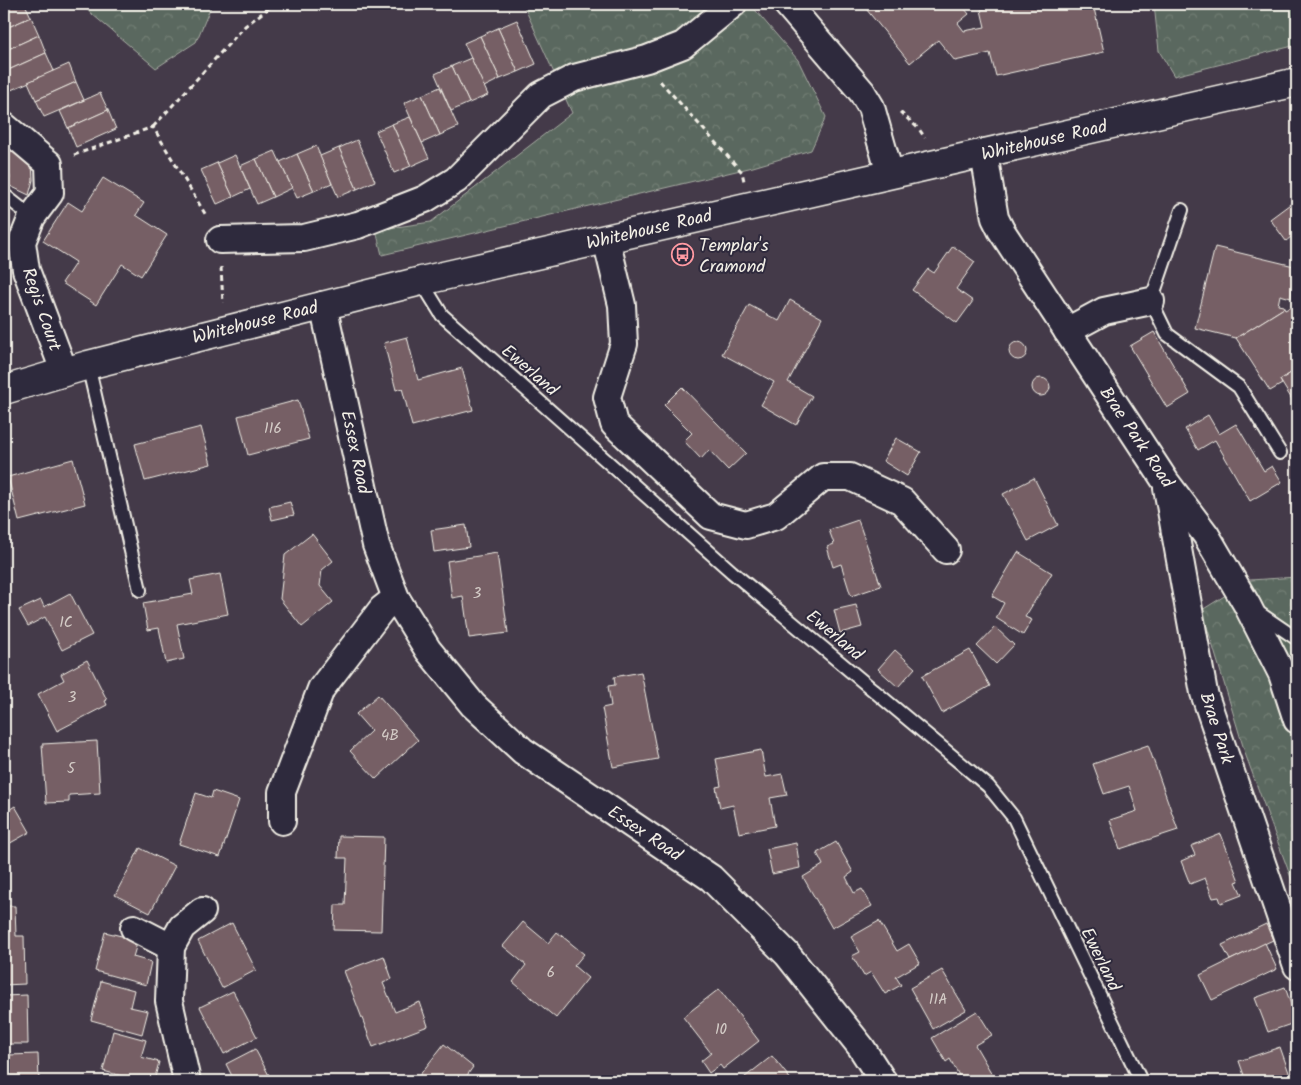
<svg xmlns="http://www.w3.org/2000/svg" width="1301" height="1085" viewBox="0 0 1301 1085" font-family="Kalam,sans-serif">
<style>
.forest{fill:url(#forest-crowns);stroke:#a7aca3}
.building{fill:#765f65;stroke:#f4f1e8}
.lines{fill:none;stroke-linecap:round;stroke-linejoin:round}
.service-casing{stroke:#f4f1e8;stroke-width:16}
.minor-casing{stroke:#f4f1e8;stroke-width:30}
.tertiary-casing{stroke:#f4f1e8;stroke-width:31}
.path{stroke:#f4f1e8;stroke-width:3;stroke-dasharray:5 4;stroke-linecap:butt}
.service{stroke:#2f2a3d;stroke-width:12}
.minor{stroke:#2f2a3d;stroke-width:26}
.tertiary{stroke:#2f2a3d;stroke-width:28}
.labels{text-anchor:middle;stroke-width:4;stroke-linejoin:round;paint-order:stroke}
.number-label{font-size:15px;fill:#d4ccc7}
.street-label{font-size:18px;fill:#f4f1e8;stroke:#2f2a3d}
.poi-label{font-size:18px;fill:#f4f1e8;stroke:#2f2a3d;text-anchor:start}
</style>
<defs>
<pattern id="forest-crowns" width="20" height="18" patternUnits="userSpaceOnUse" patternTransform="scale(1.25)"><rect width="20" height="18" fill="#5a685e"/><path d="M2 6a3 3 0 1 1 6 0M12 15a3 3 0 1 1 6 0" fill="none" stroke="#727e75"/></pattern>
</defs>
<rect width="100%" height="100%" fill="#443a49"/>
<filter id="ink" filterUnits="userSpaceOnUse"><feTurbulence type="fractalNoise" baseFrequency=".02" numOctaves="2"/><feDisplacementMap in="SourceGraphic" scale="10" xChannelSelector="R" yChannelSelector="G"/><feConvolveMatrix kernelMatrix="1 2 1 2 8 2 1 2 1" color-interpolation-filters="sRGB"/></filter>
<g filter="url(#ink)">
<g class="forest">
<polygon points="80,4 212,4 196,42 156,68"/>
<polygon points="523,4 750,4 798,60 826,117 811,150 753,167 382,255 376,230 431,222 572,113"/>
<polygon points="1154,4 1297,4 1297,45 1174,76 1159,51"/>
<polygon points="1297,577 1297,894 1246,756 1202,610 1250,580"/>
</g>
<g class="building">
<polygon points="13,4 25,4 31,17 4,29 4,8"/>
<polygon points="862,4 961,4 969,14 958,23 964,31 985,27 981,10 1007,4 1093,4 1104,52 996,76 990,53 955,61 938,40 910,63"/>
<polygon points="31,17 39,35 4,51 4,29"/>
<polygon points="517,20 536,64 518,72 498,28"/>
<polygon points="498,28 518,72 500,79 480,36"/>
<polygon points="39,35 46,53 4,72 4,51"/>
<polygon points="480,36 500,79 484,87 464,43"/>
<polygon points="46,53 54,71 11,90 4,72"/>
<polygon points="471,58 488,95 469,103 452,66"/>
<polygon points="69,64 76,82 36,100 28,82"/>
<polygon points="452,66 469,103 451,111 435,74"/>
<polygon points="76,82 84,100 44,117 36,100"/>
<polygon points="440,87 458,127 440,135 422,95"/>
<polygon points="100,93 108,110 68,128 60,111"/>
<polygon points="422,95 440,135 422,143 404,103"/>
<polygon points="108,110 116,129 76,147 68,128"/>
<polygon points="410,117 429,158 411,166 392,124"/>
<polygon points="392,124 411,166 394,173 376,131"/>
<polygon points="4,137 32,164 33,180 29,195 8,185 10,178 9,171 4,162"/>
<polygon points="357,140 375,181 357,189 339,148"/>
<polygon points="316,146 332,183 314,191 297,154"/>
<polygon points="339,148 357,189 338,197 320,156"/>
<polygon points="275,151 292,188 273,197 256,159"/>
<polygon points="297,154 314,191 297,198 280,162"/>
<polygon points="235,155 250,189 233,197 217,163"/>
<polygon points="256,159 273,197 257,204 240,166"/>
<polygon points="217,163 233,197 217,204 201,170"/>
<polygon points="103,178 144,203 136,215 167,235 141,276 122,264 96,305 62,283 76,262 43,241 68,202 82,211"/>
<polygon points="1297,199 1297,245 1291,237 1286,241 1270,219"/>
<polygon points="953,246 975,262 956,289 973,301 957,323 912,290 928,269 934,273"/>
<polygon points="1215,247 1294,266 1291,298 1280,295 1278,305 1283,306 1284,308 1236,338 1195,328"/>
<polygon points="790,300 822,318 788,382 812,396 796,425 761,405 774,382 722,354 749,305 779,321"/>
<polygon points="1291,307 1297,319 1297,369 1280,380 1282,384 1270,391 1236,338 1284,308 1285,310"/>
<polygon points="1154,332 1190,394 1167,408 1130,346"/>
<polygon points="407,337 418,380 462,368 473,410 412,426 402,388 396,390 384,343"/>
<circle cx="1018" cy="351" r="9"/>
<polygon points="1297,369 1297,406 1296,406 1280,380"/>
<circle cx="1041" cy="387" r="9"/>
<polygon points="682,387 746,453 728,470 709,450 701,459 684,441 692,433 664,405"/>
<polygon points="298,400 309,439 248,455 238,416"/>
<polygon points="1208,415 1219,434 1236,424 1264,471 1272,466 1282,482 1250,501 1215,440 1198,450 1185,429"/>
<polygon points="201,427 211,464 145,481 135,444"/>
<polygon points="896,438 921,452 907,476 883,461"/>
<polygon points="73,459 85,504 19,521 8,477"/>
<polygon points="1034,478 1058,525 1028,541 1003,494"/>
<polygon points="290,502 294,515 272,520 269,507"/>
<polygon points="858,520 881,586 851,596 841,564 833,567 827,547 834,544 829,530"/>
<polygon points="466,525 469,547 434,552 431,530"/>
<polygon points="312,534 333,561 322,570 320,586 333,602 302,627 280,599 285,555"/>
<polygon points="1018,552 1052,573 1025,617 1032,620 1023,635 996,618 1004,603 992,596"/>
<polygon points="497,553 508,633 469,638 463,596 452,598 447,561"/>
<polygon points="220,574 228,614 177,624 184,659 166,663 159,628 148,630 143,603 193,594 190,580"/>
<polygon points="70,593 92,635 62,650 45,617 28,626 19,610 41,600 44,607"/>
<polygon points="856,605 862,627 840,633 834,610"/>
<polygon points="995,627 1014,645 996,664 977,646"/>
<polygon points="895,650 915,668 898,687 878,669"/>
<polygon points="970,650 990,686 942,713 922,676"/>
<polygon points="87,660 107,700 105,701 107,705 57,731 38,694 64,680 61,674"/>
<polygon points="641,672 658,759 613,767 602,708 611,706 608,686 615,685 614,677"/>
<polygon points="378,695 418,740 376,779 350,751 371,731 356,714"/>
<polygon points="97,741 100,793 69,795 69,802 46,803 42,744"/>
<polygon points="1148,745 1178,830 1120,849 1110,820 1137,811 1129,786 1104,794 1093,764"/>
<polygon points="761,750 766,777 782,774 787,795 770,798 775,826 739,833 733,805 720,808 716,787 721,786 716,759"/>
<polygon points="213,791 239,800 220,857 179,844 196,793 211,798"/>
<polygon points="15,806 30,832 5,846 8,852 4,854 4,813"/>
<polygon points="1221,834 1239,881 1236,882 1242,895 1221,903 1219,897 1213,898 1205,878 1190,884 1181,861 1195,855 1191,846"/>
<polygon points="339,836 384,837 381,931 334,930 335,905 345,905 347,858 338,858"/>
<polygon points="836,842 853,872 846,877 854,893 862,889 872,906 832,928 803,877 823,865 817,853"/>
<polygon points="796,843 800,868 772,874 767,849"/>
<polygon points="140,848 175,866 150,913 115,895"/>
<polygon points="4,906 15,906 16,936 24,936 25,984 4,985"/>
<polygon points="879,921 897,951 909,944 920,963 896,977 901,985 885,994 871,972 864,976 852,956 860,952 851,937"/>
<polygon points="523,922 548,943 557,932 584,954 574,966 588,978 556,1018 513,982 526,965 503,946"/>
<polygon points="232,923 256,970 222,988 198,941"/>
<polygon points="1266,924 1273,940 1230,960 1222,945"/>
<polygon points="105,932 138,940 133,957 151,962 146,985 95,971"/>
<polygon points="1265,943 1277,969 1212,1000 1200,975"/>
<polygon points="384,956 392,979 383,983 395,1012 420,1002 428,1026 373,1047 344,971"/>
<polygon points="942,970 966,1010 933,1029 910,988"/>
<polygon points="101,981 134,990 130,1007 148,1011 142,1034 91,1020"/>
<polygon points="1285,987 1297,1022 1268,1032 1255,998"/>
<polygon points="719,989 759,1041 723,1069 720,1065 709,1073 701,1061 711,1053 683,1017"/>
<polygon points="233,991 257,1037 224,1054 200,1007"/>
<polygon points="27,995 28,1044 4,1044 4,996"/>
<polygon points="977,1011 992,1035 975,1045 996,1081 962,1081 950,1059 946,1062 932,1038"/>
<polygon points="113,1031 146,1040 141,1057 159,1062 154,1081 142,1081 103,1071"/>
<polygon points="444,1044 473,1067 463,1081 415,1081"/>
<polygon points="1280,1047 1292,1081 1246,1081 1239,1061"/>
<polygon points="255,1049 272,1081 227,1081 233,1078 226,1064"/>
<polygon points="38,1054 39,1081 4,1081 4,1072 10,1071 9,1055"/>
<polygon points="772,1056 792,1081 740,1081"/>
</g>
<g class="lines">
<defs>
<g id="service">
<polyline points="4,195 32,217"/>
<polyline points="1182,210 1151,301 1167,334 1239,387 1280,453"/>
<polyline points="421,281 442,315 732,572 988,786 1014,818 1141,1081"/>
<polyline points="88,365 140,590"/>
<polyline points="1256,611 1297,639"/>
</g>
<g id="minor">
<polyline points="787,4 862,92 871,107 890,174"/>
<polyline points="4,126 49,164 50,193 32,217 22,242 26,270 64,371"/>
<polyline points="984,154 995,218 1001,230 1166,482 1206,535 1247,605 1282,674 1297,720"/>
<polyline points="606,239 622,305 624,344 607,397 614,424 711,516 746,525 776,516 823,477 850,477 902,501 946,550"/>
<polyline points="220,240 304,238 358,225 425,199 456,180 541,95 574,78 647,59 683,45 733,4"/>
<polyline points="323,305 376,545 396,598 428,650 473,705 523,751 711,878 787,954 861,1047 883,1081"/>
<polyline points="1067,331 1104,311 1151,301"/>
<polyline points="1167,488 1204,693 1297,966"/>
<polyline points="282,821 282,792 321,689 382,609 396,598"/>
<polyline points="134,928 171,947"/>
<polyline points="187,1081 169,1001 171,947 182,927 202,911"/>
</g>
<polyline id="tertiary" points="4,390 88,365 421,281 1297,82"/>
</defs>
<use href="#service" class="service-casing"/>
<use href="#minor" class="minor-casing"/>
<use href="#tertiary" class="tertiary-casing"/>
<g class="path">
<polyline points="660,81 742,172 744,181"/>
<polyline points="900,112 919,129 925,138"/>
<polyline points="153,127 245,26 274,4"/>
<polyline points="74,155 153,127 207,217"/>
<polyline points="221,267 223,303"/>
<polyline points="1296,875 1293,853 1296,846 1297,847"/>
</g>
<use href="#service" class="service"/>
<use href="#minor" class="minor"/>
<use href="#tertiary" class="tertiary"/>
</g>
</g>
<defs>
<symbol id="bus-ring" viewBox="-11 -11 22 22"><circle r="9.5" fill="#2f2a3d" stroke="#ff9aa2" stroke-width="1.5"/><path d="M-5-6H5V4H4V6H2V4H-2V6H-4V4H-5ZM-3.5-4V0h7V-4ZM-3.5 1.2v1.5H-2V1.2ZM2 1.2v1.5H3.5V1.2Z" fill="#ff9aa2"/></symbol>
</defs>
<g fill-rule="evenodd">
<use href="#bus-ring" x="670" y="242" width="25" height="25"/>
</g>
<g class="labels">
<g class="number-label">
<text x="273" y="433">116</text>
<text x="477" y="598">3</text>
<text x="66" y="627">1C</text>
<text x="72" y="702">3</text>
<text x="390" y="740">4B</text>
<text x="71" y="773">5</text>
<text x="551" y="977">6</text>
<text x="938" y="1004">11A</text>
<text x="721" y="1034">10</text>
</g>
<g class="street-label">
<text transform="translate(1044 140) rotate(-13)" y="6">Whitehouse Road</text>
<text transform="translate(649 229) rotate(-13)" y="6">Whitehouse Road</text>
<text transform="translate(42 309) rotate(71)" y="6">Regis Court</text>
<text transform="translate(255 322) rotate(-14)" y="6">Whitehouse Road</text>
<text transform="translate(530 370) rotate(41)" y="6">Ewerland</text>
<text transform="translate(1137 437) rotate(56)" y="6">Brae Park Road</text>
<text transform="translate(356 452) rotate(78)" y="6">Essex Road</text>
<text transform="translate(835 635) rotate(40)" y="6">Ewerland</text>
<text transform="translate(1217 728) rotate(72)" y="6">Brae Park</text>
<text transform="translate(645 833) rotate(34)" y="6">Essex Road</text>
<text transform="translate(1101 959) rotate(64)" y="6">Ewerland</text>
</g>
<g class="poi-label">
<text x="699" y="251">Templar's<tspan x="699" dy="21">Cramond</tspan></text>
</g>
</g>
<rect width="1301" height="1085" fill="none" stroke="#2f2a3d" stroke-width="20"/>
<rect x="10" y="10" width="1281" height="1065" fill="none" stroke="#f4f1e8" stroke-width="2" filter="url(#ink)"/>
</svg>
